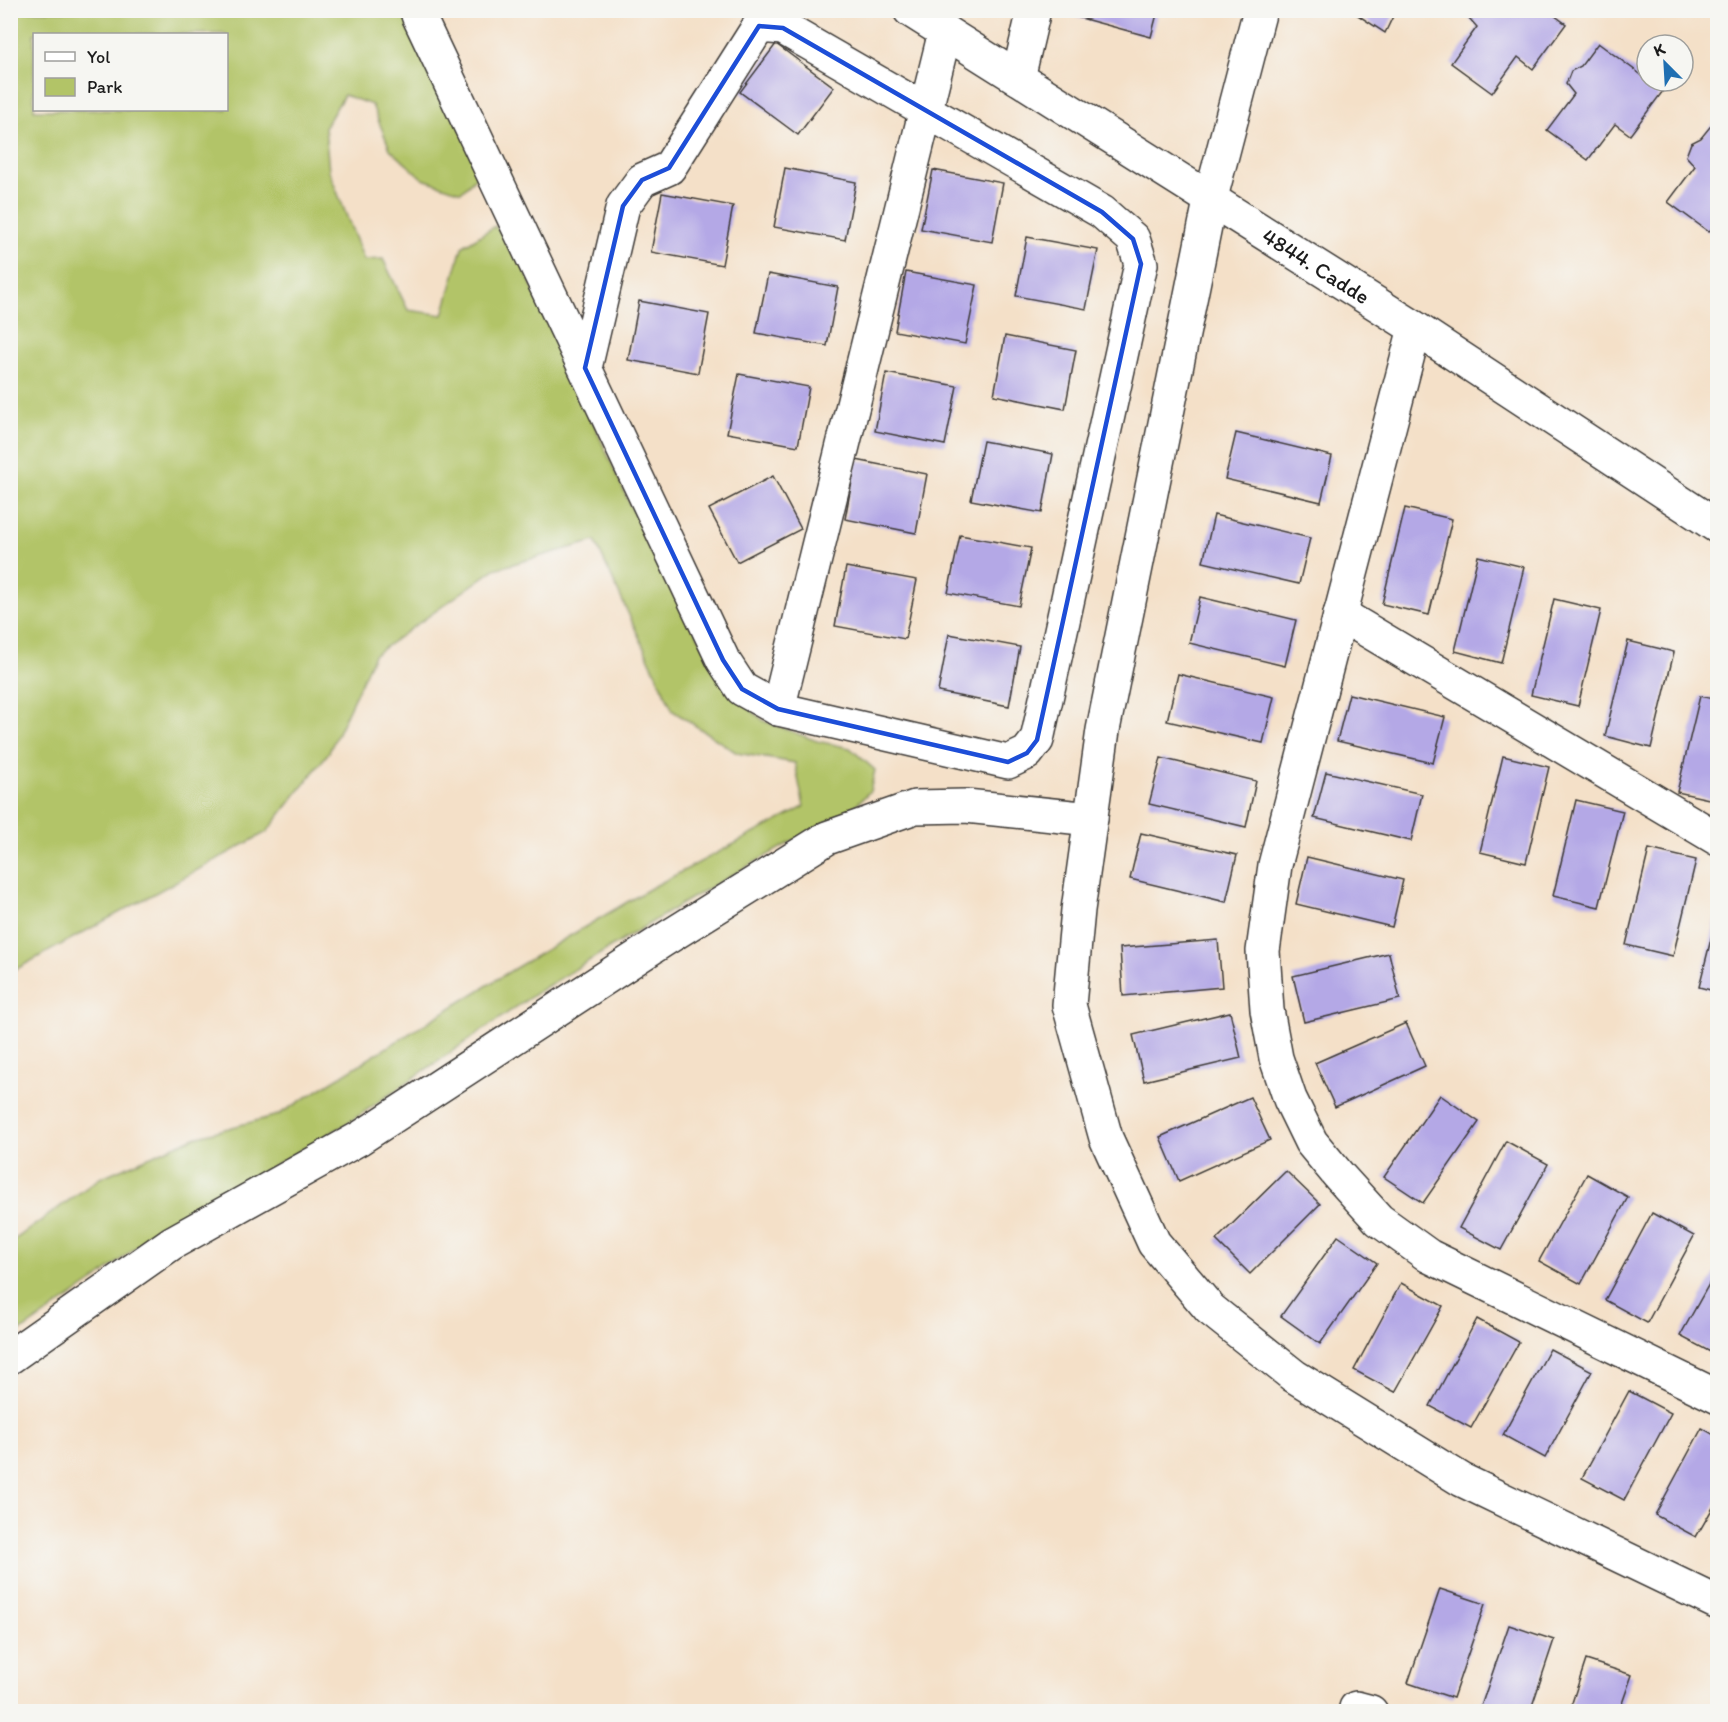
<svg xmlns="http://www.w3.org/2000/svg" width="1728" height="1722" viewBox="0 0 1728 1722" font-family="Itim,sans-serif">
<style>
.green{fill:#b2c467;stroke:#677042;stroke-width:1.5;fill-rule:evenodd}
.building{fill:#b4a8e6}
.lines{fill:none;stroke-linecap:round;stroke-linejoin:round}
.minor-casing{stroke:#3c3936;stroke-width:36}
.minor{stroke:#fff;stroke-width:33}
.marked{fill:none;stroke:#1d4ed8;stroke-width:4.5;stroke-linejoin:round}
.labels{text-anchor:middle;stroke-width:6;stroke-linejoin:round;paint-order:stroke}
.street-label{font-size:22px;fill:#1c1c1c;stroke:#f6f6f2}
</style>
<rect width="100%" height="100%" fill="#f6f6f2"/>
<filter id="ink" filterUnits="userSpaceOnUse"><feTurbulence type="fractalNoise" baseFrequency=".0167" numOctaves="2"/><feDisplacementMap in="SourceGraphic" scale="12" xChannelSelector="R" yChannelSelector="G"/><feConvolveMatrix kernelMatrix="1 2 1 2 8 2 1 2 1" color-interpolation-filters="sRGB"/></filter>
<filter id="wash" filterUnits="userSpaceOnUse"><feTurbulence type="fractalNoise" baseFrequency=".008" numOctaves="4" result="noise"/><feDisplacementMap in="SourceGraphic" scale="24" xChannelSelector="R" yChannelSelector="G"/><feGaussianBlur stdDeviation="1.35" result="paint"/><feColorMatrix in="noise" values="0 0 0 0 0 0 0 0 0 0 0 0 0 0 0 0 0 1.4 0 .05"/><feComposite in="paint" operator="in"/></filter>
<g filter="url(#wash)">
<rect width="100%" height="100%" fill="#f4e0c8"/>
<path class="green" d="M11,11H405L483,170L461,192L423,179L390,149L372,105L344,95L325,127L329,171L364,260L383,259L408,310L443,315L462,247L495,226L517,253L654,558L730,692L764,721L817,741L850,748L875,770L870,791L855,806L688,900L541,990L348,1123L147,1238L97,1279L24,1329L11,1335L10,1243L100,1178L195,1137L278,1115L512,970L651,888L804,807L795,763L737,753L673,711L595,541L495,569L374,655L329,752L267,832L11,972ZM34,34H226V110H34Z"/>
<g id="blocks">
<g class="building">
<polygon points="1074,10 1158,10 1151,37 1073,16"/>
<polygon points="1350,10 1396,10 1385,33"/>
<polygon points="1472,10 1547,10 1566,24 1533,69 1518,57 1492,93 1451,63 1477,27 1469,18"/>
<polygon points="1598,43 1663,91 1630,135 1615,124 1588,160 1547,130 1574,94 1566,84 1571,71 1581,66"/>
<polygon points="776,44 834,87 798,135 740,92"/>
<polygon points="1718,117 1718,220 1709,232 1668,202 1695,166 1686,156 1691,143 1701,138"/>
<polygon points="785,168 856,182 845,240 774,227"/>
<polygon points="933,170 1003,183 992,242 921,229"/>
<polygon points="662,193 733,206 722,265 651,252"/>
<polygon points="1027,237 1098,250 1086,309 1016,296"/>
<polygon points="906,272 977,285 965,344 895,331"/>
<polygon points="768,274 838,287 827,346 756,333"/>
<polygon points="639,301 709,314 698,373 628,360"/>
<polygon points="1005,336 1076,350 1065,409 994,395"/>
<polygon points="886,373 957,386 945,445 875,431"/>
<polygon points="739,374 809,387 798,446 727,433"/>
<polygon points="1236,433 1332,456 1321,502 1225,479"/>
<polygon points="983,441 1053,454 1042,513 971,500"/>
<polygon points="856,460 927,474 916,533 845,519"/>
<polygon points="773,476 801,529 737,562 709,509"/>
<polygon points="1405,508 1452,519 1429,615 1382,604"/>
<polygon points="1214,515 1310,538 1299,584 1203,562"/>
<polygon points="960,535 1031,548 1019,606 948,593"/>
<polygon points="1478,556 1524,567 1501,663 1455,651"/>
<polygon points="846,567 917,580 905,639 835,626"/>
<polygon points="1200,597 1296,620 1285,666 1189,643"/>
<polygon points="1554,599 1601,610 1578,706 1531,695"/>
<polygon points="949,634 1020,647 1009,706 938,692"/>
<polygon points="1628,641 1674,652 1651,748 1605,736"/>
<polygon points="1178,674 1274,697 1263,743 1167,721"/>
<polygon points="1349,694 1445,717 1433,763 1337,741"/>
<polygon points="1700,696 1718,700 1718,801 1677,792"/>
<polygon points="1503,756 1549,767 1526,863 1480,852"/>
<polygon points="1161,758 1256,781 1246,827 1149,804"/>
<polygon points="1326,772 1422,794 1411,841 1314,818"/>
<polygon points="1576,800 1623,811 1599,907 1553,896"/>
<polygon points="1141,833 1237,855 1226,902 1130,879"/>
<polygon points="1649,849 1696,860 1673,956 1626,945"/>
<polygon points="1307,857 1403,880 1392,927 1296,904"/>
<polygon points="1717,915 1718,915 1718,992 1699,987"/>
<polygon points="1218,940 1222,987 1123,996 1120,948"/>
<polygon points="1389,953 1400,999 1304,1022 1293,976"/>
<polygon points="1230,1012 1241,1058 1144,1081 1133,1035"/>
<polygon points="1406,1023 1425,1066 1335,1107 1315,1063"/>
<polygon points="1440,1095 1479,1122 1423,1203 1384,1177"/>
<polygon points="1250,1097 1270,1140 1179,1181 1160,1137"/>
<polygon points="1506,1141 1548,1164 1501,1250 1459,1228"/>
<polygon points="1286,1171 1320,1204 1250,1274 1216,1240"/>
<polygon points="1587,1174 1628,1197 1581,1284 1539,1261"/>
<polygon points="1652,1213 1694,1236 1647,1323 1605,1300"/>
<polygon points="1338,1236 1377,1263 1320,1344 1281,1316"/>
<polygon points="1718,1268 1718,1356 1680,1336"/>
<polygon points="1401,1283 1443,1306 1395,1392 1354,1370"/>
<polygon points="1477,1319 1519,1342 1471,1428 1430,1406"/>
<polygon points="1550,1349 1592,1371 1545,1458 1503,1435"/>
<polygon points="1629,1391 1671,1413 1624,1500 1582,1478"/>
<polygon points="1702,1428 1718,1437 1718,1499 1696,1537 1655,1515"/>
<polygon points="1440,1589 1485,1604 1453,1698 1408,1683"/>
<polygon points="1509,1625 1554,1640 1530,1712 1479,1712"/>
<polygon points="1586,1660 1632,1675 1619,1712 1569,1712"/>
</g>
</g>
</g>
<g filter="url(#ink)">
<use href="#blocks" fill-opacity="0" stroke="#3c3936" stroke-width="1.5"/>
<g class="lines">
<defs>
<g id="minor">
<path id="s1" d="M910,10L1415,328L1718,527"/>
<polyline points="1260,10 1210,201 1103,730 1078,910 1069,1005 1106,1138 1154,1243 1210,1309 1294,1376 1462,1480 1718,1603"/>
<polyline points="418,15 723,660 742,689 778,709 1008,762 1027,753 1037,740 1141,264 1133,239 1102,212 783,28 759,26 669,168 642,180 623,206 585,368"/>
<polyline points="1018,78 1034,10"/>
<polyline points="1415,328 1275,865 1263,951 1267,1010 1276,1058 1290,1099 1311,1142 1340,1177 1379,1220 1429,1256 1718,1397"/>
<polyline points="1340,614 1718,839"/>
<polyline points="778,709 945,32"/>
<polyline points="10,1357 172,1243 360,1138 662,941 827,838 915,807 966,806 1091,819"/>
<polyline points="1356,1708 1371,1712"/>
</g>
</defs>
<use href="#minor" class="minor-casing"/>
<use href="#minor" class="minor"/>
</g>
</g>
<path class="marked" d="M759,26L783,28L1102,212L1133,239L1141,264L1037,740L1027,753L1008,762L778,709L742,689L723,660L585,368L623,206L642,180L669,168Z"/>
<g class="labels">
<g class="street-label">
<text dy="8" stroke="none"><textPath href="#s1" startOffset="480">4844. Cadde</textPath></text>
</g>
</g>
<rect width="1728" height="1722" fill="none" stroke="#f6f6f2" stroke-width="36"/>
<rect x="33" y="33" width="195" height="78" fill="#f6f6f2" stroke="#9f9f9c" stroke-width="1.5"/>
<rect x="45" y="52" width="30" height="9" fill="#ffffff" stroke="#9f9f9c" stroke-width="1.5"/>
<text x="87" y="63" font-size="18" fill="#1c1c1c">Yol</text>
<rect x="45" y="78" width="30" height="18" fill="#b2c467" stroke="#9f9f9c" stroke-width="1.5"/>
<text x="87" y="93" font-size="18" fill="#1c1c1c">Park</text>
<g transform="translate(1665 63) rotate(336)"><circle r="28" fill="#f6f6f2" stroke="#9f9f9c" stroke-width="1.5"/>
<path d="M0-4.5L10 22L0 15L-10 22Z" fill="#1f6fb2"/>
<text y="-9" font-size="16" font-weight="bold" text-anchor="middle" fill="#1c1c1c">K</text>
</g>
</svg>
